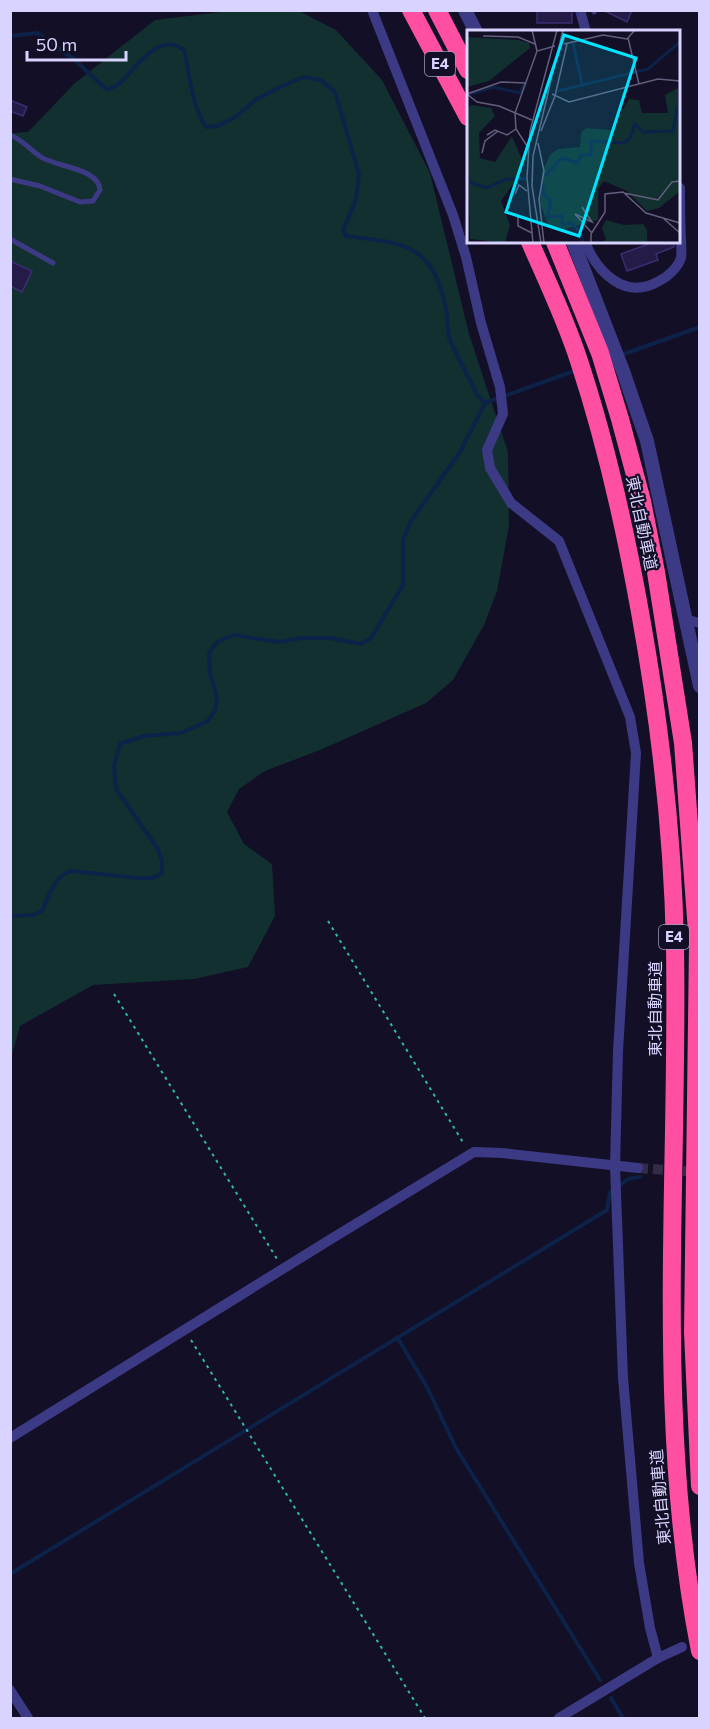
<svg xmlns="http://www.w3.org/2000/svg" width="710" height="1729" viewBox="0 0 710 1729" font-family="Commissioner,'Noto Sans JP',sans-serif">
<style>
.green{fill:#12302f}
.lines{fill:none;stroke-linecap:round;stroke-linejoin:round}
.stream{stroke:#0c2248;stroke-width:4}
.building{fill:#241b47;stroke:#3b2d73;stroke-width:1.5}
.minor-tunnel{stroke:#312d47;stroke-width:10;stroke-dasharray:10 5;stroke-linecap:butt}
.path{stroke:#2fb8b0;stroke-width:2;stroke-dasharray:3 4.5;stroke-linecap:butt}
.service{stroke:#3d3a85;stroke-width:5}
.minor{stroke:#3d3a85;stroke-width:10}
.tertiary{stroke:#3d3a85;stroke-width:14}
.motorway{stroke:#ff4fa3;stroke-width:18}
.labels{text-anchor:middle;stroke-width:4.5;stroke-linejoin:round;paint-order:stroke}
.shield{fill:#130f26;stroke:#9e99be;stroke-width:1.5}
.shield-label{font-size:15px;font-weight:bold;fill:#d9d4ff}
.street-label{font-size:16px;fill:#d9d4ff;stroke:#130f26}
.inset-river{fill:none;stroke:#0c2248;stroke-width:3}
.inset-road{fill:none;stroke:#625e7d;stroke-width:1.5}
.view{fill:#00e5ff;fill-opacity:0.15;stroke:#00e5ff;stroke-width:3}
.inset-edge{fill:none;stroke:#d9d4ff;stroke-width:3}
</style>
<rect width="100%" height="100%" fill="#130f26"/>
<polygon class="green" points="229,11 299,11 336,30 382,80 430,173 469,334 508,452 509,526 497,591 484,625 453,680 426,703 320,750 265,771 239,789 227,812 244,844 272,864 275,916 248,967 194,979 93,985 20,1026 11,1057 11,133 28,132 75,83 155,20"/>
<g class="lines">
<g class="stream">
<path d="M10,36L37,33L74,59L107,90C111,88 116,86 120,83C135,69 159,30 184,50C190,76 191,104 206,127L218,126L237,116L255,100L282,86L304,77L321,80L335,92L359,174L356,200L343,230L346,236C405,243 433,244 446,309C448,318 447,328 449,337C456,357 469,376 477,395L485,403"/>
<polyline points="621,355 700,327"/>
<path d="M10,916L33,915L42,911C49,896 55,874 72,871L137,878H153L162,873V862L158,849L116,789L114,766L120,744L144,736L181,733L208,721L215,710L217,697L210,673L209,653L217,642L234,635L279,642L302,638H330L361,644L371,638L403,585V540L411,521L460,452L485,403L577,370"/>
<polyline points="397,1337 427,1387 456,1448 600,1680"/>
<polyline points="10,1574 607,1210 610,1192 628,1179 640,1177"/>
<polyline points="611,1698 623,1718"/>
</g>
</g>
<g class="building">
<rect x="537" y="10" width="35" height="13"/>
<polygon points="603,10 632,10 627,22"/>
<polygon points="10,100 27,107 23,116 10,111"/>
<polygon points="654,242 674,242 674,247 656,254 658,260 627,271 621,254"/>
<polygon points="10,261 32,271 22,292 10,286"/>
</g>
<g class="lines">
<polyline class="minor-tunnel" points="638,1168 698,1172"/>
<g class="path">
<polyline points="328,921 464,1144"/>
<polyline points="114,994 277,1259"/>
<polyline points="191,1340 425,1718"/>
</g>
<g class="service">
<polyline points="593,10 594,12"/>
<path d="M10,135C23,140 30,150 41,157C56,167 99,168 100,190L93,201L80,202L40,186L10,179"/>
<polyline points="10,239 53,263"/>
</g>
<g class="minor">
<polyline points="372,10 453,215 466,257 481,323 500,387 503,414 487,450 490,468 511,503 559,541 630,717 636,753 618,1051 615,1166 623,1378 639,1563 650,1628 658,1658"/>
<polyline points="580,10 586,32"/>
<path d="M585,242C597,272 625,301 659,281C668,277 678,267 681,258C682,253 681,244 681,239C680,222 680,205 680,188"/>
<polyline points="684,619 700,623"/>
<polyline points="10,1438 331,1239 474,1152 502,1153 638,1168"/>
<polyline points="10,1690 28,1718"/>
<polyline points="559,1718 658,1658 682,1647"/>
</g>
<g class="tertiary">
<polyline points="465,10 476,32"/>
<polyline points="573,242 623,371 647,441 700,686"/>
</g>
<g class="motorway">
<polyline points="411,10 468,117"/>
<polyline points="437,10 468,70"/>
<path d="M530,242C547,281 566,320 579,361C606,443 625,528 640,612C660,723 673,836 675,948C679,1182 654,1419 700,1651"/>
<polyline points="555,242 600,353 620,419 642,501 656,572 683,743 698,945 693,1332 700,1486"/>
</g>
</g>
<g class="labels">
<g class="shield">
<rect x="425" y="52" width="30" height="24" rx="4.5"/>
<rect x="659" y="925" width="30" height="24" rx="4.5"/>
</g>
<g class="shield-label">
<text x="440" y="69">E4</text>
<text x="674" y="942">E4</text>
</g>
<g class="street-label">
<text transform="translate(642 523) rotate(78)" y="6">東北自動車道</text>
<text transform="translate(655 1009) rotate(-90)" y="6">東北自動車道</text>
<text transform="translate(660 1497) rotate(-95)" y="6">東北自動車道</text>
</g>
</g>
<g transform="translate(467 30)">
<rect width="213" height="213" fill="#130f26"/>
<path d="M0,7L51,10L62,13L63,18L22,51L0,57ZM211,58L213,161L192,178L180,181L160,161L137,151L131,159V190L97,199L82,195L73,174L75,142L83,125L91,119L113,117L114,103L119,98L144,100L162,69L172,70L175,83H201L198,65ZM5,75L24,78L28,86L12,103L13,128L28,132L45,106L55,130L51,147L34,171L43,195L38,213L3,209L0,78ZM139,190L157,195L176,194L180,200V213H131L139,210L135,198Z" fill="#12302f"/>
<path class="inset-river" d="M106,13L115,54M91,61L181,39L213,12M3,64L26,57L53,63L57,54M78,146L95,128L111,133L114,125H124V111L157,113L163,108L168,94L176,102L206,101L210,79L213,82M0,151L19,158L40,149H59M76,153V164L84,171L81,187L95,186V195L104,193L113,202L116,213"/>
<path class="inset-road" d="M65,0L70,21M16,6L51,7L68,14M161,8L172,54M97,14L136,5L160,9L168,0M0,64L10,72L32,76L65,90M0,64L34,52L58,53M85,64L102,72L191,49L213,51M74,101L88,66L100,14M20,105L28,100L40,105L49,99M71,113L77,141L72,169L77,213M62,119L49,99L48,83L70,21L88,16M15,123L18,111L31,101M157,163L191,170L205,152L213,151M48,164L52,155L60,161M115,177L125,192L108,184L125,203M51,185V196L65,203M197,189L213,203M66,213L60,147L63,101L90,0M74,213L65,156L66,126L96,0M124,213V204L138,182V164L156,162L179,183L213,193"/>
<path class="view" d="M97,5L169,28L112,206L39,182Z"/>
<rect width="213" height="213" class="inset-edge"/>
</g>
<rect width="710" height="1729" fill="none" stroke="#d9d4ff" stroke-width="24"/>
<path d="M27 51v9h99v-9" fill="none" stroke="#d9d4ff" stroke-width="3"/>
<text x="36" y="51" font-size="18" fill="#d9d4ff" stroke="#130f26" stroke-width="4.5" paint-order="stroke">50 m</text>
</svg>
